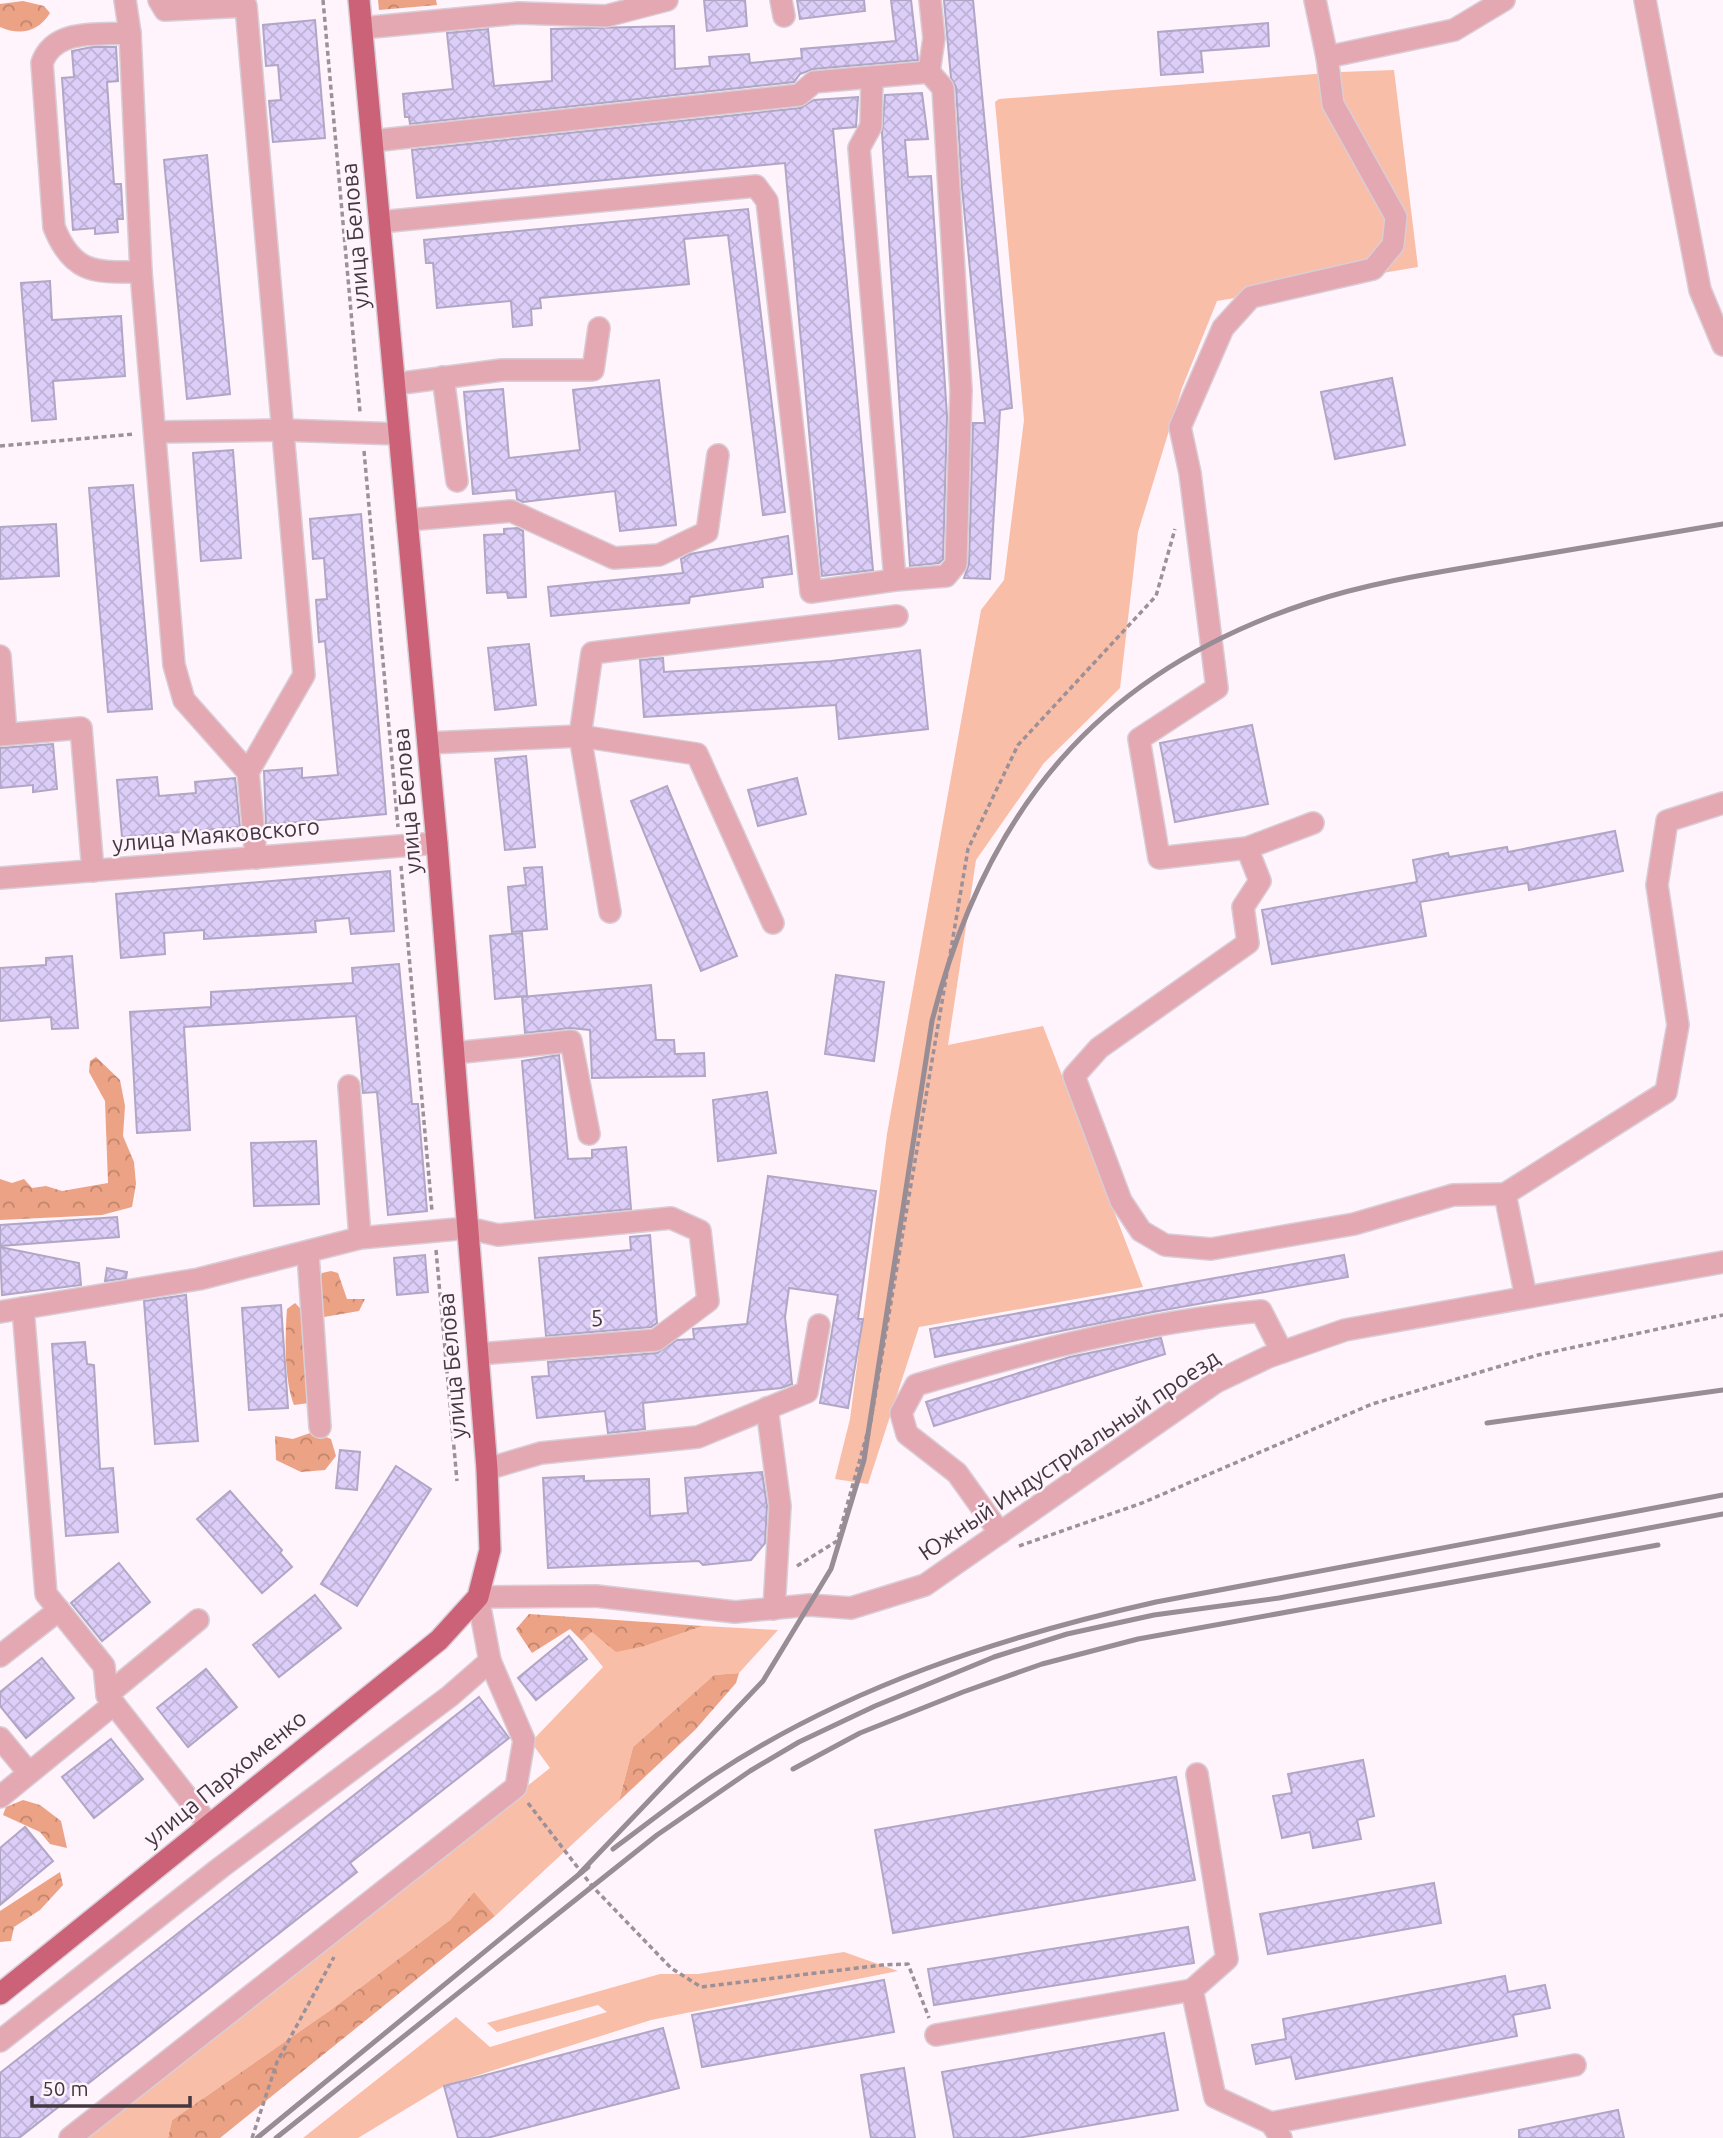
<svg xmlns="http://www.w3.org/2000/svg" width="1723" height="2138" viewBox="0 0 1723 2138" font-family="Ubuntu,sans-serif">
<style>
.grass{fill:#f8bea7}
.forest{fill:url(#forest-crowns)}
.building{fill:url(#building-cross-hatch);stroke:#b0a6c5;stroke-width:2}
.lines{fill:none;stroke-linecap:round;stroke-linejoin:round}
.minor-casing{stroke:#d9cdd6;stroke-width:24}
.major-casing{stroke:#d9cdd6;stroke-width:24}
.path{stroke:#9c9099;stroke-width:3.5;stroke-dasharray:5 3.5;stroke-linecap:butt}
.minor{stroke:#e4a8b2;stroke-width:21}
.major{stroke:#cb6278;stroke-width:21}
.rail{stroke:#988c95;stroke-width:5}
.labels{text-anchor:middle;stroke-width:5;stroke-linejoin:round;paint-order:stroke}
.street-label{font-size:23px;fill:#433740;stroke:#fff3fc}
</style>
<defs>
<pattern id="forest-crowns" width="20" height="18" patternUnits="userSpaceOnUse" patternTransform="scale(1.75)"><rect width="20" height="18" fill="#eca284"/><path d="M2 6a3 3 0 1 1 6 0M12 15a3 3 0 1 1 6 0" fill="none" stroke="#c1856d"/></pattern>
<pattern id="building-cross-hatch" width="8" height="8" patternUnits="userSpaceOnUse" patternTransform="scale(1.75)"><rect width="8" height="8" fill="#dccef8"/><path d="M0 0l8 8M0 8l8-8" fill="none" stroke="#beb2d6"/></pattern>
</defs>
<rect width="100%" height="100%" fill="#fff3fc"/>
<g class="grass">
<polygon points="1394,70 1418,267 1217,301 1182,388 1138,532 1120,688 1044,763 976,860 948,1045 1043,1026 1143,1287 919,1327 868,1484 835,1479 850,1419 887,1134 981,610 1004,580 1024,420 995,102 999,99 1341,72"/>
<polygon points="703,1626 778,1630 739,1673 714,1675 633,1747 619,1801 495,1916 474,1892 450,1920 332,2009 172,2120 168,2138 84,2138 550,1768 531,1742 603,1667 582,1641 592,1632 645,1646"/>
<polygon points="844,1952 898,1971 651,2020 444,2086 358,2138 303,2138 456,2017 490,2047 607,2012 598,2005 497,2032 487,2023 660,1974 698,1974"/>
</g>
<g class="forest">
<polygon points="378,0 436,0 437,5 379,10"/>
<path d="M23,1L44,6L50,13C38,32 20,36 0,27V4Z"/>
<polygon points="96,1057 120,1080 125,1106 123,1136 134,1162 136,1184 132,1207 102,1215 0,1220 0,1179 12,1183 24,1179 32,1188 46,1186 62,1191 108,1183 105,1101 89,1072 90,1061"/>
<polygon points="331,1271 338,1273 347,1299 365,1299 359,1311 324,1317 317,1309 317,1285 322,1273"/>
<path d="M295,1303L305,1313L309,1403L294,1405C284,1381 285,1335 287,1309Z"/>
<polygon points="313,1432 331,1439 336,1456 325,1470 301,1472 276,1460 275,1436 293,1439"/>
<polygon points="529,1614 703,1626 645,1646 616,1652 592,1632 582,1641 570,1629 532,1653 516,1629"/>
<polygon points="739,1673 736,1683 695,1730 619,1801 633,1747 714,1675"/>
<polygon points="23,1800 40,1805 61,1821 67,1848 50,1844 40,1832 3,1815 6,1807"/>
<polygon points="60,1872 63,1885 40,1910 14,1927 11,1941 0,1942 0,1911"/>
<polygon points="474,1892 495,1916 220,2138 168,2138 172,2120 332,2009 450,1920"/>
</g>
<g class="building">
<polygon points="704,0 745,0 747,26 707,31"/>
<polygon points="797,0 864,0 865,11 800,19"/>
<polygon points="891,0 911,0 918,60 813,69 800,74 794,82 410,124 409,117 405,117 403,94 453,89 447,33 488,29 494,86 552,81 551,29 674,26 675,69 710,66 709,57 749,54 750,63 802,58 801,49 896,41"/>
<polygon points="944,0 973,0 1012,408 1000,410 990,579 964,578 969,564 973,423 985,423 962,188 956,87 951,78"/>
<polygon points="315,20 325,138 273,142 269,101 281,100 278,65 266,66 263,25"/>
<polygon points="1268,23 1269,46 1201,51 1203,72 1161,75 1158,32"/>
<polygon points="92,47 116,47 118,81 107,82 114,184 121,184 123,219 117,219 118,232 95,234 95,228 73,230 62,78 74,77 72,51"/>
<polygon points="922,93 928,139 905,140 908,177 931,176 947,416 943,559 939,563 910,566 882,133 885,95"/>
<polygon points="858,97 856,127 833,129 873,570 822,576 785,163 417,198 412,150 800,108 814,100"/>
<polygon points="207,155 230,394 187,399 164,160"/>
<polygon points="748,209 785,512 763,515 728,235 684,239 689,284 540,298 541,308 531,309 532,325 513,327 511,301 437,308 433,263 426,263 424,240"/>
<polygon points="50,281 52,320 121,316 125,376 53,381 56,419 32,421 21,283"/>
<polygon points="1392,378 1405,445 1335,459 1321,392"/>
<polygon points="659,380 676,525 620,531 615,491 523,502 517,499 516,490 473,494 464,392 503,389 509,458 580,450 573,390"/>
<polygon points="233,450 241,558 201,561 193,453"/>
<polygon points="133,485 152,709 108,712 89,488"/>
<polygon points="361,514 386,814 266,825 264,771 302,768 302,778 338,775 325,641 319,642 316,600 327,599 324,558 313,559 310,519"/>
<polygon points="56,524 59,576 0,579 0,527"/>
<polygon points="517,528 523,531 526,597 508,598 507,592 487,593 484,535 504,534 504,529"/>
<polygon points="788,536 792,574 762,578 763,587 690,597 689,603 551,616 548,587 683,573 681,559 690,554"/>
<polygon points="529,644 536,705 495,710 488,648"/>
<polygon points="920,650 928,729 839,739 836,705 644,717 640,660 663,658 664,672 831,661"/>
<polygon points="1252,725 1268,804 1175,822 1160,743"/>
<polygon points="53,744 57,789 33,792 33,785 0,788 0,748"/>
<polygon points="526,756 535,847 505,850 495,759"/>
<polygon points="157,777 159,796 196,793 195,782 235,778 240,827 122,837 117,780"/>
<polygon points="797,778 806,814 758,826 748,790"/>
<polygon points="667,786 737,956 701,971 631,801"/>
<polygon points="1615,831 1623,871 1529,890 1528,883 1420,902 1426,936 1272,964 1262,910 1417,882 1413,860 1448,853 1449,857 1507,847 1508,852"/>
<polygon points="542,867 547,929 512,932 508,887 526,885 524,868"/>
<polygon points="390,871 394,931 351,934 349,918 315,921 316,932 204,939 204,930 164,933 165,954 121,958 116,894"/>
<polygon points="522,933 527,996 495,999 490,936"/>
<polygon points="72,956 78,1028 52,1029 51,1017 0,1021 0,968 46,965 46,958"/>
<polygon points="399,964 412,1104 418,1104 427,1211 388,1215 377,1092 363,1093 356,1016 184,1027 190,1130 137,1133 130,1012 211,1007 211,992 353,983 352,968"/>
<polygon points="836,975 884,982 874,1061 825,1054"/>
<polygon points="651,985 656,1040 674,1040 675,1054 704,1053 705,1076 592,1078 590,1030 570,1028 525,1033 522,997"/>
<polygon points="559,1055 568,1159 592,1158 592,1150 626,1147 631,1209 535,1218 522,1061"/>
<polygon points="767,1092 776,1153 718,1161 713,1100"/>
<polygon points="316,1141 319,1204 254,1206 251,1143"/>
<polygon points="768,1176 876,1191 858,1319 863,1319 848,1408 820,1403 838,1295 789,1288 785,1317 792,1384 781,1388 643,1403 645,1429 608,1433 605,1411 537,1418 532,1377 549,1376 548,1362 657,1353 677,1340 694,1339 693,1329 747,1324"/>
<polygon points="117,1217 119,1237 0,1246 0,1225"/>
<polygon points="650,1235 657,1323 651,1327 546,1336 539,1258 631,1250 630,1237"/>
<polygon points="0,1247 79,1263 81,1285 2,1295"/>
<polygon points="425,1255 428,1292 397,1295 394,1258"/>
<polygon points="1344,1255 1348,1277 1153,1312 935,1357 930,1329"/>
<polygon points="107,1268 127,1272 126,1278 105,1281"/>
<polygon points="186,1295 198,1441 155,1444 144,1301"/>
<polygon points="281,1305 288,1408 249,1410 242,1308"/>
<polygon points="1161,1338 1165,1354 934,1426 926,1402 1070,1357"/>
<polygon points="85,1342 87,1364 94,1365 100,1469 113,1468 118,1532 66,1536 52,1344"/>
<polygon points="340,1450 360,1452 357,1490 336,1488"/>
<polygon points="396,1466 431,1489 357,1606 321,1584"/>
<polygon points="762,1472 767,1506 765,1543 751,1560 703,1565 699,1561 548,1568 543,1478 584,1476 584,1481 649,1479 650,1516 688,1513 685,1478"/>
<polygon points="230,1491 282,1550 280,1553 292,1567 262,1593 197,1519"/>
<polygon points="119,1563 150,1602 102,1641 71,1603"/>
<polygon points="315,1595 341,1628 279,1677 253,1645"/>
<polygon points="569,1636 587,1659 536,1700 518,1678"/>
<polygon points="42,1658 74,1698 26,1738 0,1706 0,1692"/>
<polygon points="206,1669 237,1707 188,1747 157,1708"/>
<polygon points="479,1697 509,1738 350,1863 357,1872 19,2138 0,2138 0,2073"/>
<polygon points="111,1739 143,1779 94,1818 62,1777"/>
<polygon points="1363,1760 1374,1816 1357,1820 1361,1839 1313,1848 1310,1832 1282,1838 1273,1796 1292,1793 1288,1774"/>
<polygon points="1176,1777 1195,1880 893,1933 875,1830"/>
<polygon points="25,1827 53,1861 0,1905 0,1848"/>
<polygon points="1434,1883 1441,1923 1268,1954 1260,1914"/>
<polygon points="1188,1927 1194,1963 934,2005 928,1969"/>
<polygon points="1505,1976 1508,1992 1545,1985 1550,2008 1513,2015 1517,2036 1296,2079 1291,2057 1256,2064 1252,2045 1286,2039 1283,2019"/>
<polygon points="884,1980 894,2032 702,2067 692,2015"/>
<polygon points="663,2028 679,2088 487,2138 458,2138 444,2086"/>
<polygon points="1164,2033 1178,2110 1018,2138 954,2138 942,2072"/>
<polygon points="904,2068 915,2138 871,2138 861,2075"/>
<polygon points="1618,2110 1624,2138 1519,2138 1519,2130"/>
</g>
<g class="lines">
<defs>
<g id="minor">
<polyline points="125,0 130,33 141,272 174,665 184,700 248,772 256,858"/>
<polyline points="159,0 165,10 246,6 304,675 248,772"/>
<polyline points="781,0 784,16"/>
<polyline points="1315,0 1327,57"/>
<polyline points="1645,0 1700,290 1723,345"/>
<polyline points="362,28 519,13 606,16 667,0"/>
<path d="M130,33C98,35 54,28 42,63L54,227C73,275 96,272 141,272"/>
<polyline points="372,141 799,95 814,82 929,72 934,38 930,0"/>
<polyline points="380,222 756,186 767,201 811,592 895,580 859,148 871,126 872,77"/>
<polyline points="443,377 457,481"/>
<polyline points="395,384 502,370 593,370 599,328"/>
<polyline points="156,432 282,430 399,434"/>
<polyline points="407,520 511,511 614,558 659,555 707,532 718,455"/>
<polyline points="895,580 946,576 956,564 961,390 943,88 929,72"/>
<polyline points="0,656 6,734"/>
<polyline points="0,735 81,728 93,871"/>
<polyline points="428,743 580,736 697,754 773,923"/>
<polyline points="1313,823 1247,848 1159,858 1139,739 1217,688 1190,473 1180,427 1223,328 1251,297 1373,269 1393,245 1396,217 1333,104 1327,57 1454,30 1504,0"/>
<polyline points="1247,848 1260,881 1243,907 1248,943 1099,1048 1074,1076 1121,1201 1141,1231 1165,1245 1211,1249 1354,1224 1453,1195 1505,1194 1526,1297"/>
<polyline points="0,878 437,843"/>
<polyline points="610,912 580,736 592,653 897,616"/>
<polyline points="454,1053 571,1041 589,1134"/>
<polyline points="349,1086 360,1238"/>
<polyline points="1505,1194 1666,1092 1678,1025 1657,885 1667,821 1723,803"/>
<polyline points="308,1254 320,1427"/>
<polyline points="23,1308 46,1594 104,1666 107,1695 209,1825"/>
<polyline points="0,1312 199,1279 360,1238 468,1228 498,1235 671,1218 700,1231 708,1301 656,1340 478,1354"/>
<polyline points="767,1408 780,1506 774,1609"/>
<polyline points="487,1469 541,1453 698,1437 807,1392 819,1325"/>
<path d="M1000,1533L957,1473L907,1434L901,1413L916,1385C1030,1351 1143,1322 1261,1311L1282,1352"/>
<polyline points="0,1656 59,1610"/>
<polyline points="107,1695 198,1620"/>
<polyline points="0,1738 29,1773"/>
<polyline points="1197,1774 1227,1959 1192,1990 1215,2097 1271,2123 1281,2138"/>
<polyline points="0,1797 114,1704"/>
<polyline points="936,2035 1192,1990"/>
<polyline points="0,2041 220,1868 450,1696 490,1661"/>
<polyline points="1271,2123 1575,2065"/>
<polyline points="70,2138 516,1787 524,1740 490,1661 478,1597 596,1596 735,1612 809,1605 851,1608 925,1585 1216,1382 1268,1357 1345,1330 1723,1262"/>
</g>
<polyline id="major" points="0,1994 439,1640 478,1597 490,1550 487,1469 437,843 359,0"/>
</defs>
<use href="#minor" class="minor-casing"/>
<use href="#major" class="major-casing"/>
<g class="path">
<polyline points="323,0 360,412"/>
<polyline points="0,446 134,434"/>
<polyline points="364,451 398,827"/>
<polyline points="401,866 432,1211"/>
<polyline points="436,1250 457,1481"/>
<polyline points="1019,1546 1142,1503 1372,1404 1538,1355 1723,1315"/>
<polyline points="797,1566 837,1541 871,1420 968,849 1018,745 1156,596 1175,529"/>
<polyline points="528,1803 592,1886 671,1968 701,1987 882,1965 908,1964 929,2018"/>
<polyline points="252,2138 277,2062 334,1957"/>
</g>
<use href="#minor" class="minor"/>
<use href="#major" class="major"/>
<g class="rail">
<polyline points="1487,1423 1723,1390"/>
<polyline points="793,1769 860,1733 963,1692 1042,1664 1138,1639 1658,1545"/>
<path d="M613,1849C646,1825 678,1799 712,1776C846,1687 1000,1637 1156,1602L1723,1495"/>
<path d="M580,1873L763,1681L831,1569L864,1460L932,1021C985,811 1098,672 1308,603C1371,582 1439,572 1504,561C1577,549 1650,536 1723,524"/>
<polyline points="257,2138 588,1867"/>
<polyline points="276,2138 657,1835 750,1771 799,1742 875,1706 994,1657 1067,1634 1154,1615 1279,1598 1723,1514"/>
</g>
</g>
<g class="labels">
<g class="street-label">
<text transform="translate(355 236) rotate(-95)" y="8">улица Белова</text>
<text transform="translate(407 801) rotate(-95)" y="8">улица Белова</text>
<text transform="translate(216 835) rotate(-5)" y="8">улица Маяковского</text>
<text transform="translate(597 1318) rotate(-4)" y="8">5</text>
<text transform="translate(452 1366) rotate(-95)" y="8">улица Белова</text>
<text transform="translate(1069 1455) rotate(-34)" y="8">Южный Индустриальный проезд</text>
<text transform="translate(225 1778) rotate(-39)" y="8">улица Пархоменко</text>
</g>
</g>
<path d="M32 2096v10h158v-10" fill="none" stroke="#433740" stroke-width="3.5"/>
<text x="42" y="2096" font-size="21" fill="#433740" stroke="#fff3fc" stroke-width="5" paint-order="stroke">50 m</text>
</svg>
